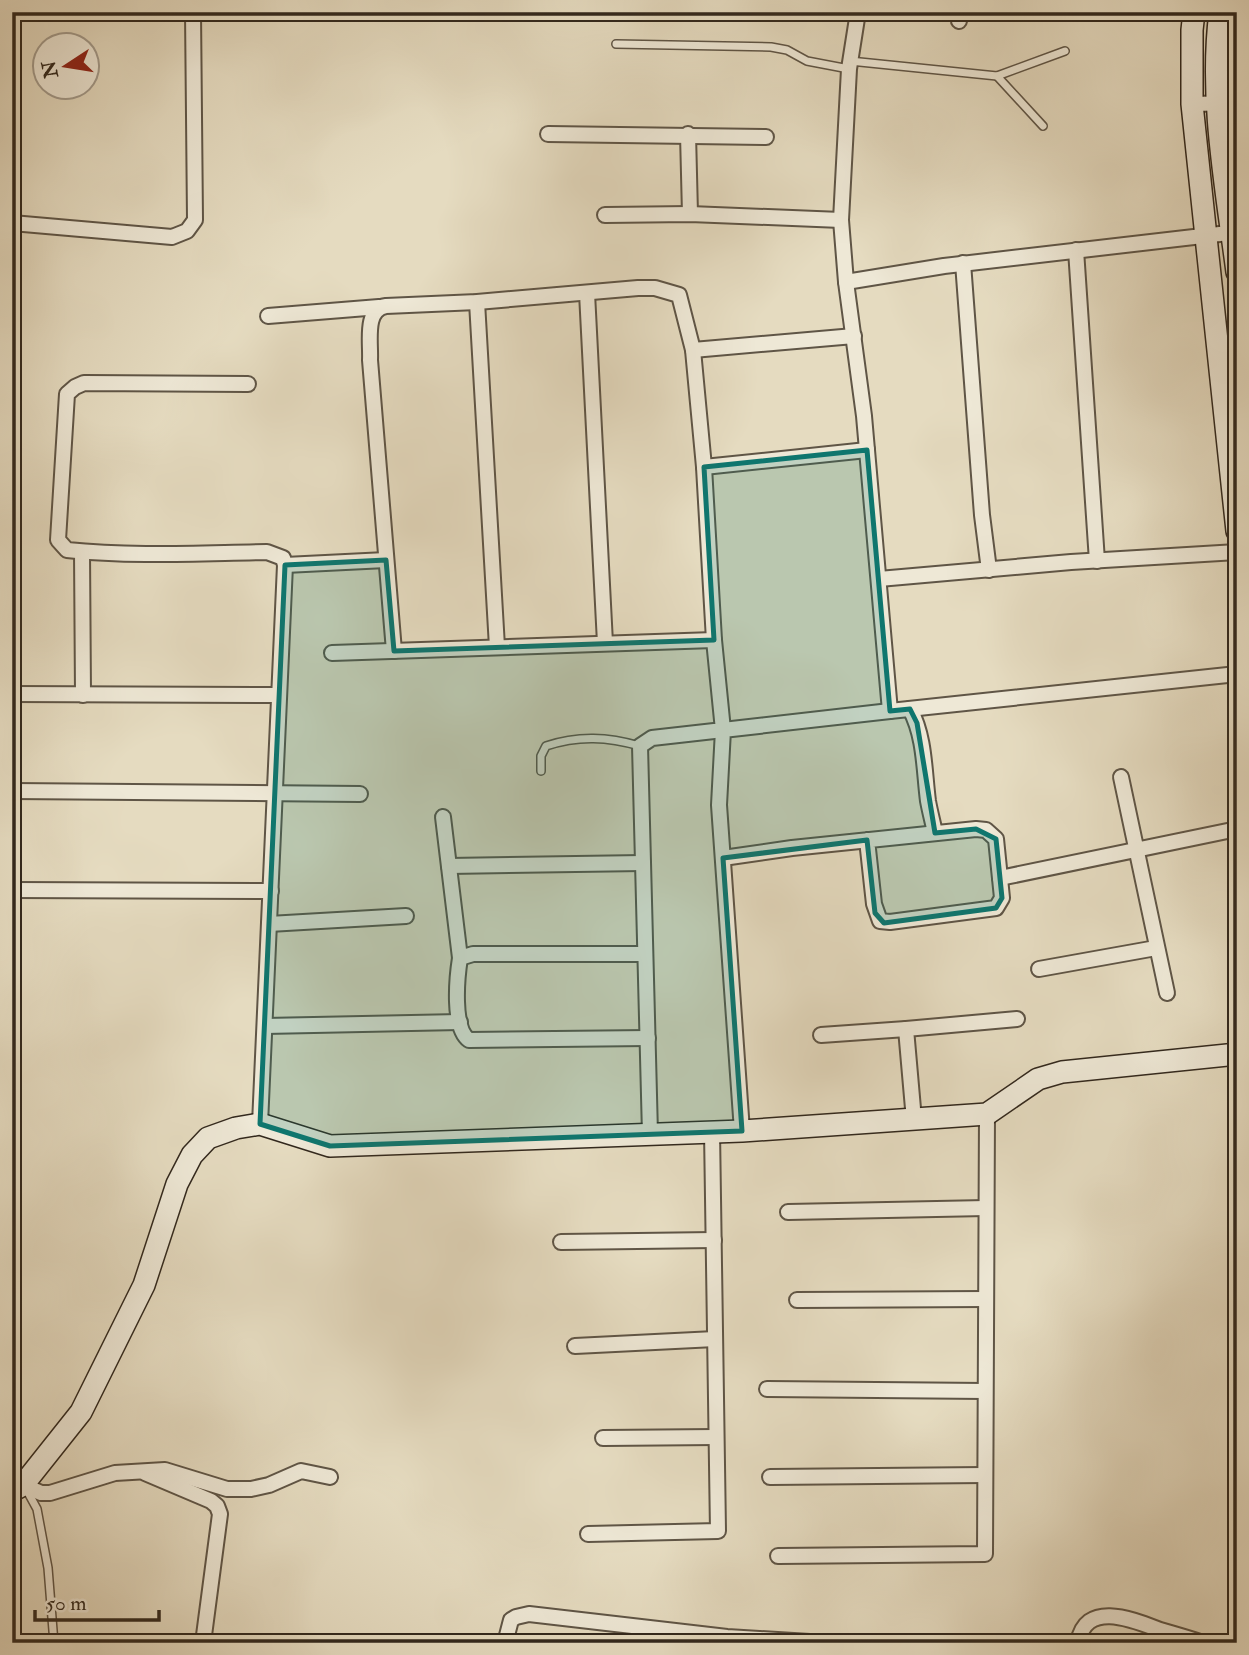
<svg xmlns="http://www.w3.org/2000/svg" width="1249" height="1655" viewBox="0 0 1249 1655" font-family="'IM FELL Double Pica',serif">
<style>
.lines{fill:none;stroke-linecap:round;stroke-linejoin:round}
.lane-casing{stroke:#5f5546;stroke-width:10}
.street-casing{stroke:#5f5546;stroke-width:18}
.secondary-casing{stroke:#32281d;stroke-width:24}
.lane{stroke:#eee8d6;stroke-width:7}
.street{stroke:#eee8d6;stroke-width:14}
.secondary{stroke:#eee8d6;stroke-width:21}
.marked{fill:#0f766e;fill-opacity:0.2;stroke:#0f766e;stroke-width:5;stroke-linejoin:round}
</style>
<rect width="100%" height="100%" fill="#e5dbc0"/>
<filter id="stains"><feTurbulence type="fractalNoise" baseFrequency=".00286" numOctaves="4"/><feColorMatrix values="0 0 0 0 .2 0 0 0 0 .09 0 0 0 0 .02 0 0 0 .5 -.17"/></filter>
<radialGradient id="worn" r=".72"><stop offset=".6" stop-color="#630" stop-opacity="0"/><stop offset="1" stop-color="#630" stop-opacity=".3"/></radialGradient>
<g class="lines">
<defs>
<g id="lane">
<polyline points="616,44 771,47 787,50 807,61 849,69"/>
<polyline points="850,61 997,76"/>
<polyline points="1043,126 997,76 1065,51"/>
<path d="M541,771V756L546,746C579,735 608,737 640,746"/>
<polyline points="25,1487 37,1509 48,1568 54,1643"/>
</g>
<g id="street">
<polyline points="858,12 849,69 841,220 846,282 864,416 890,711 1237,674"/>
<polyline points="959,21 960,12"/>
<polyline points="1192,104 1237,103"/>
<polyline points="548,134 766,137"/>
<polyline points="688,134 690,214"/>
<polyline points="605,215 690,214 841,220"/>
<polyline points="12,223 172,237 187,231 195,220 193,12"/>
<polyline points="1076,250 1097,561"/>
<polyline points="963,263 982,515 989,570"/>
<polyline points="846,282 944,266 1237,232"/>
<polyline points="587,293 605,643"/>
<polyline points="477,302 497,647"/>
<polyline points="268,316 379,307"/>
<polyline points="693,350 854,336"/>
<path d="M248,384L84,383L75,387L67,394L58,540L67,550C133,557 201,553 267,552L283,558L285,565L260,1124"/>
<polyline points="704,467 867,450"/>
<polyline points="82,552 83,695"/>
<polyline points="285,565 386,560"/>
<polyline points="879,579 1071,562 1237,552"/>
<path d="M394,651L370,360C371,343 364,309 386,306L477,302L638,288H655L679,295L693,350L704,467L714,640L723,730L652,738L640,746L650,1134"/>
<polyline points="332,653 714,640"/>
<polyline points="12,694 279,695"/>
<path d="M910,709C925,737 924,770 928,801C930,812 933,823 935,833"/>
<polyline points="1121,777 1167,993"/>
<polyline points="12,791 360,794"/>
<polyline points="443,817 460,958"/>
<polyline points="723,858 792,848 976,829 986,830 996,839 1002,898 996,908 890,922 880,921 874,904 867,840"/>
<polyline points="449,866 643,863"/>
<polyline points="1000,878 1237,829"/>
<polyline points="12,890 271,891"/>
<polyline points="269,924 406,916"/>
<path d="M645,954H473L460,958C457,977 452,1028 469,1040L648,1038"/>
<polyline points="1039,969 1156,948"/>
<polyline points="265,1026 460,1022"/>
<polyline points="821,1035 906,1029"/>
<polyline points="914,1120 906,1029 1017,1019"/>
<polyline points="742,1131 719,805 723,730 890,711"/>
<polyline points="788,1212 986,1208"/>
<polyline points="561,1242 714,1240"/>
<polyline points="797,1300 986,1299"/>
<polyline points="575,1346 715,1339"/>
<polyline points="767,1389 985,1391"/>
<polyline points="603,1438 716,1437"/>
<polyline points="145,1473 211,1501 217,1506 220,1514 203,1643"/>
<polyline points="770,1477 985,1475"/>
<polyline points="23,1485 41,1493 50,1493 115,1473 165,1470 227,1489 251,1489 269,1485 301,1471 330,1477"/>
<polyline points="588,1534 718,1531 712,1131"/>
<polyline points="778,1556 985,1554 987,1114"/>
<polyline points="505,1643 511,1620 516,1617 529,1614 727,1637 826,1643"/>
<path d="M1078,1643C1085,1599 1134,1620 1160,1630C1174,1634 1188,1638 1203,1643"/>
</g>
<g id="secondary">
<polyline points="1194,12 1192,30 1192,104 1237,531"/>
<path d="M1220,12C1209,98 1226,187 1237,272"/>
<polyline points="12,1491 23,1485 81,1412 144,1285 177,1184 192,1155 208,1138 236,1128 260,1124 330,1146 742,1131 987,1114 1038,1079 1062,1072 1237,1054"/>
</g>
</defs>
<use href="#lane" class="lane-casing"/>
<use href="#street" class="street-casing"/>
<use href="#secondary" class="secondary-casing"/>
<use href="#lane" class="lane"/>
<use href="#street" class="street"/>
<use href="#secondary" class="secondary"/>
</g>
<path class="marked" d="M867,450L890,711L910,709L917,723L935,833L976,829L996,839L1002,898L996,908L884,923L875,913L867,840L723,858L742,1131L330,1146L260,1124L285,565L386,560L394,651L714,640L704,467Z"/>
<rect width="1249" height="1655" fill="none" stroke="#e5dbc0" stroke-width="42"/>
<rect x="14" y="14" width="1221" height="1627" fill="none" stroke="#32281d" stroke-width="3.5"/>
<rect x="21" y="21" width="1207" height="1613" fill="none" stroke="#32281d" stroke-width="2"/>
<g transform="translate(66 66) rotate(258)"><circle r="33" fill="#eee8d6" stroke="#a39b8c" stroke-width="2"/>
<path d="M0-5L12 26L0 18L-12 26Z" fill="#8f2418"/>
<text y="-10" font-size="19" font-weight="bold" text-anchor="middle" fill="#32281d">N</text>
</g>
<path d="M35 1610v10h124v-10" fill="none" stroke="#32281d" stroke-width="3.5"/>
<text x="46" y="1610" font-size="21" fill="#32281d" stroke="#eee8d6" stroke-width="5" paint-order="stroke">50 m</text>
<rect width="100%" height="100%" filter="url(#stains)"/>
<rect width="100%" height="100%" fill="url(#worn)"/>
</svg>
